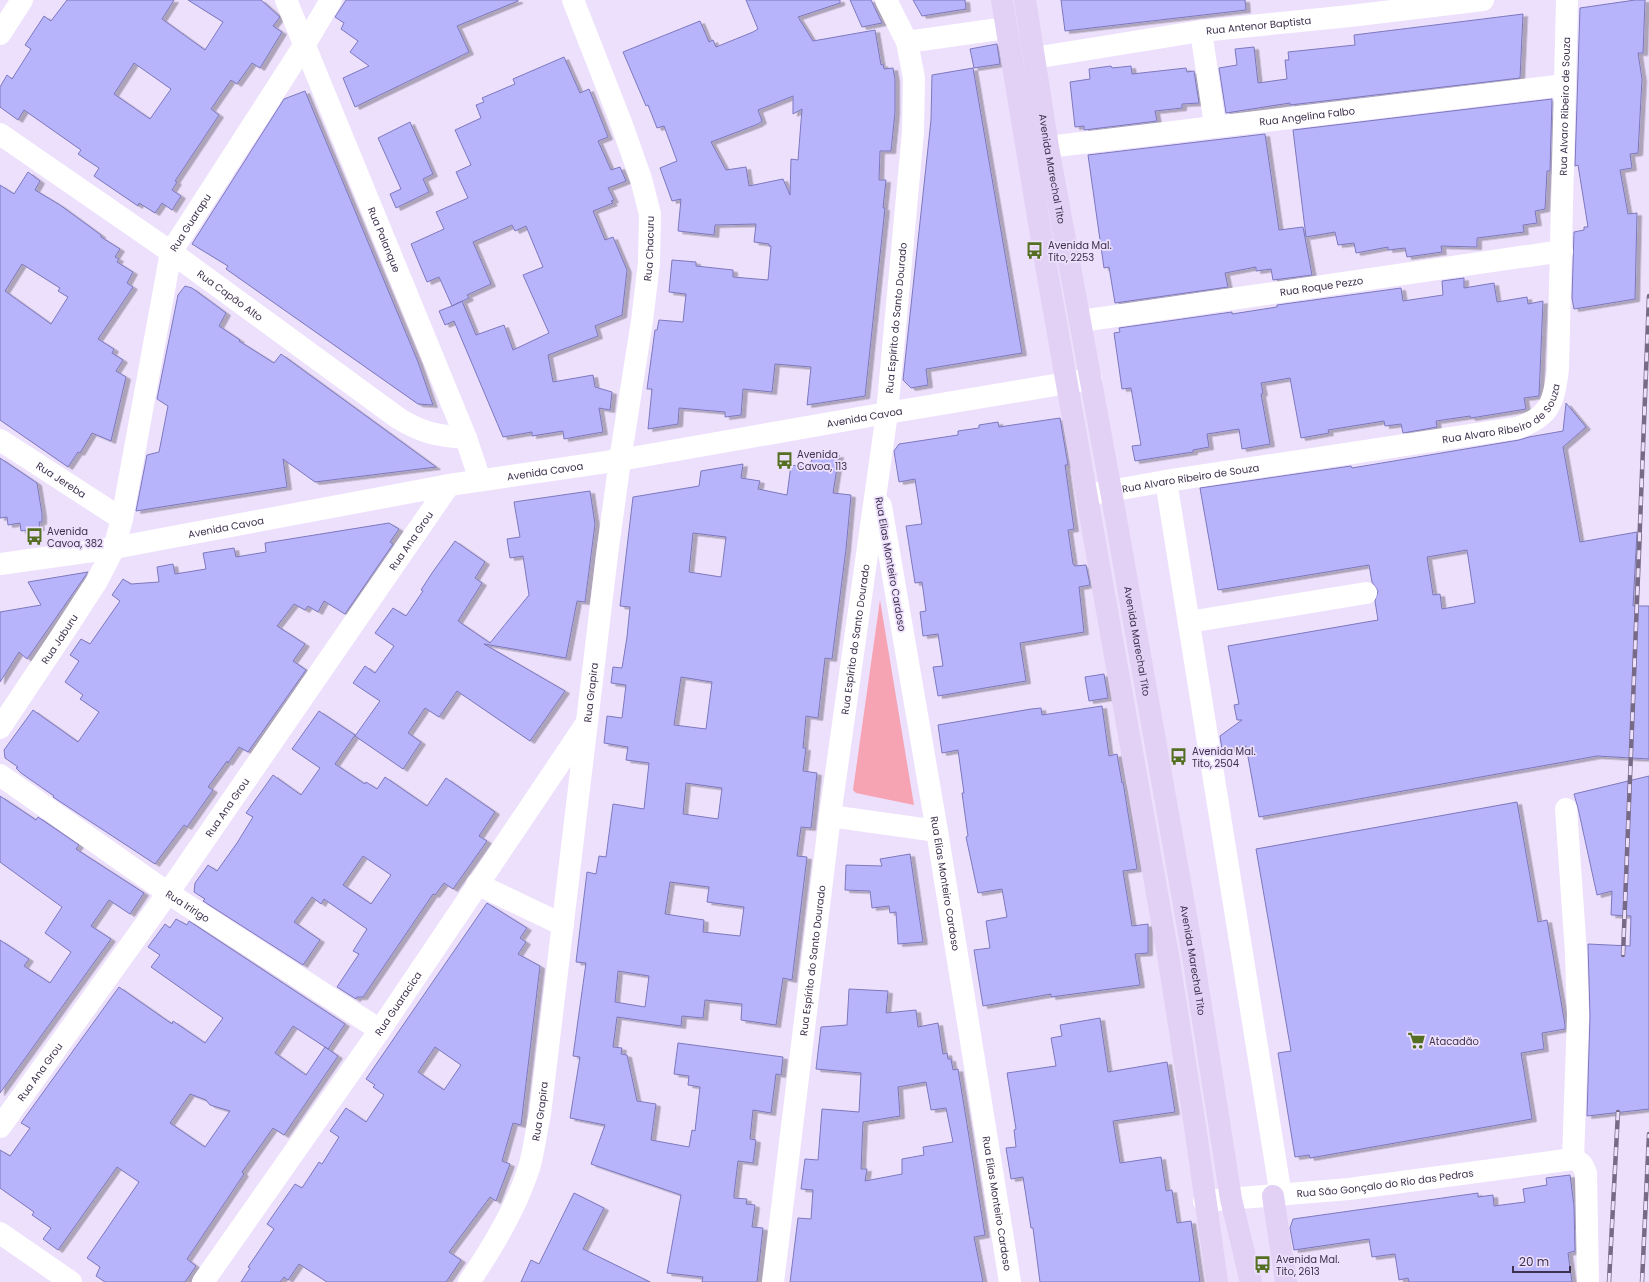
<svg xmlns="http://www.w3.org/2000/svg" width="1649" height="1282" viewBox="0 0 1649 1282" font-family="Poppins,sans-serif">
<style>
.green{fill:#f6a3b4}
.building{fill:#b8b4fc;stroke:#7d78bc;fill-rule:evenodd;filter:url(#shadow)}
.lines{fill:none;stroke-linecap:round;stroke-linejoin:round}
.minor{stroke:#fff;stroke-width:22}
.major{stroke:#e2d0f5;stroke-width:22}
.rail-casing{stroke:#776a86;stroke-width:4.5}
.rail{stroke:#ede0fc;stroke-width:3;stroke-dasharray:9;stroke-linecap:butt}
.labels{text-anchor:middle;stroke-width:3.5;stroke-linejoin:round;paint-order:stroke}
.street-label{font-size:10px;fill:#3e314d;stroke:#ede0fc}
.poi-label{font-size:10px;fill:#3e314d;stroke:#ede0fc;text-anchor:start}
</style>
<defs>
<filter id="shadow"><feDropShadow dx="4.5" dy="2.5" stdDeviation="0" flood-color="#0004"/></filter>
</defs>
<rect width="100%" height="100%" fill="#ede0fc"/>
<polygon class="green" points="880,600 914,805 856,793 853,790"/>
<g class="building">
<path d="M67,0H174L162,19L205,50L223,22L188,0H261L280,17L273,26L282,32L260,68L252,63L237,84L231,80L211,109L219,115L175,181L177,182L172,190L181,196L172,210L162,203L155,213L139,203L138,206L94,176L99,168L78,154L81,150L24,110L18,120L0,107V87L7,75L12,79L31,49L25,45L44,16L51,21ZM134,63L171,89L150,119L114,94Z"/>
<polygon points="346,0 518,0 518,1 457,26 469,52 355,107 343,78 369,66 350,52 358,41 341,29 344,23 335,17"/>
<path d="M746,0H840V3L798,17L813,41L875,30L881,65L883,64L884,69L893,68L895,79V112L891,151H880L879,180H886L883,208H885L865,396L807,405L811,367L775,364L772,392L743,389L741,415L725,417V412L679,408L678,424L648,429L652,389H647L655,330H657L659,320L683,322L686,294L669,292L672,260L696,262V266L733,270V277L768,280L771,246H769V244L754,242L756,224L715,225L714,235L678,231L681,199L672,201L660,168L677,161L664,126L657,128L648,105L646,106L623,52L700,21L709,42L713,40L716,47L753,32L758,29ZM793,96V114L802,109L798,160L791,159L790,195L783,179L749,186L746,167L726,170L711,142L758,124L762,121L758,110Z"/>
<polygon points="850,0 871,0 882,23 862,27"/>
<polygon points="913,0 965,0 966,9 922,16"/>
<polygon points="1061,0 1245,0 1246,10 1065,31"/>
<polygon points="1635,0 1645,0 1643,53 1638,53 1642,79 1638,153 1630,154 1632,168 1620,170 1628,214 1637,213 1635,299 1574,309 1572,298 1574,232 1584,230 1584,227 1588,227 1578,165 1575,166 1580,8"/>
<polygon points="1523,14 1520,78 1290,105 1290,103 1226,113 1219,68 1237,65 1235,49 1254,47 1258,83 1287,79 1285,60 1289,60 1288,52 1355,45 1354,35"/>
<polygon points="997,44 1000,64 974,68 970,49"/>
<path d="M564,57L580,93L589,89L608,137L598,141L611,170L620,167L626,181L608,188L614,200L611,201L613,203L593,211L605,240L613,237L627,270L622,315L595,326L598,336L548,355L553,382L593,375L595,387L612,392L610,410L599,408L603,432L564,439L563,431L532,436V432L503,437L454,321L445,325L439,311L452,306L439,277L427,282L411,244L444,229L436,212L468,198L456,172L471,165L455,130L481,118L476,105L484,102L482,98L515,84L513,79ZM512,225L515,231L526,226L543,267L523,275L549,333L513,350L504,325L476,335L462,301L452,306L469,298L467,295L491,284L473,242Z"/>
<polygon points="1111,66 1112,68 1131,66 1132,74 1186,68 1187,72 1194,71 1199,103 1182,104 1182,108 1155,111 1157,121 1084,130 1084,126 1075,127 1070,82 1090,79 1089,69"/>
<polygon points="973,68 1022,353 926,369 928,385 911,388 903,380 931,120 932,75"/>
<polygon points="305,91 418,362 433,405 418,404 226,269 228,266 192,244 284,99"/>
<polygon points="1552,99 1550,171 1547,171 1545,209 1535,211 1537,223 1523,225 1524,232 1477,238 1477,247 1441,246 1442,252 1407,257 1405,248 1388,250 1388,247 1356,253 1354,243 1338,245 1335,232 1306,237 1293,130"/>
<polygon points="410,122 433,174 423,179 429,192 396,208 390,194 401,189 378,138"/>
<polygon points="1265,134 1279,230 1303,227 1312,275 1273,280 1271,269 1256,271 1256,267 1225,273 1228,287 1115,303 1109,267 1104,268 1088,155"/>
<path d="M28,172L40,181L35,190L60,205L101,235V237L120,249L115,257L119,259L117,262L133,272L127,283L133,287L98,339L114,349L112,353L123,360L116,371L126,377L111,441L92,433L80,453L78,452L68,467L0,420V185L14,194ZM22,264L60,288L58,291L68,297L51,324L5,291Z"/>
<polygon points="1464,278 1464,288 1494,283 1497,302 1527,297 1528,304 1543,301 1539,396 1524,398 1526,409 1471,418 1470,416 1436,421 1437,427 1403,433 1401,424 1385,426 1384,421 1328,430 1329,433 1301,438 1290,378 1261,383 1263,393 1261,394 1270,444 1242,449 1239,429 1207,434 1209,447 1193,450 1193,452 1135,461 1132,446 1141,445 1131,388 1122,389 1114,333 1120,332 1119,328 1232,312 1232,314 1277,307 1277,305 1401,288 1403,301 1443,295 1442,281"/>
<polygon points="185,286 192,288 226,313 219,326 240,340 239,341 274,363 281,354 436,467 315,482 283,459 287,487 136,511 147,455 159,452 168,406 157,399 178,295"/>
<path d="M1566,403L1586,427L1563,447L1580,542L1637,532L1633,606H1649V759L1597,756L1259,817L1246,746L1222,750L1220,736L1242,720H1237L1234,705L1239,704L1228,646L1378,620L1375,601L1378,591L1372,582L1369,565L1218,590L1200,488L1351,466L1352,468L1519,440L1529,437L1563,431ZM1467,550L1475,603L1442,609L1440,594L1433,595L1427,557Z"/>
<polygon points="1060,418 1068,465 1065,465 1074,529 1068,530 1073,564 1075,566 1086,565 1090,585 1079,587 1084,632 1020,643 1026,681 938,696 933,667 943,666 938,634 923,636 920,612 926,611 922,582 915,583 906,526 922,524 915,479 899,482 894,451 899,444 958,435 958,431 979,428 979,425 998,422 999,427"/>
<path d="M839,455L833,493L851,495L846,549L832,659L825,658L818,718L806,716L803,748H806L803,771L817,773L811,828L801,827L797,856L807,857L792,980L783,978L776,1025L741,1020L742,1004L705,1000L703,1018L682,1016L681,1026L617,1017L613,1047L622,1048L621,1054L627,1055L637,1101L656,1104L651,1140L689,1147L692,1130L695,1131L700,1087L688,1085L689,1076L674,1074L678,1043L783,1057L781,1075L776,1074L771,1113L753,1110L750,1139L756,1140L753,1163L738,1161L734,1194V1198L747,1199L746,1204L755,1205L752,1227L763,1228L757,1282H702L703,1277L667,1273L681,1195L591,1164L605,1125L570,1118L580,1057L573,1056L586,963L576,962L587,872L596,874L599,856L606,857L613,804L644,809L649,763L626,760L628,747L604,743L607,716L622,718L626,685L611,683L613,667L622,668L627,637L630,607L620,606L633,497L699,486L701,471L743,464L741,478L760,481L758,489L787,495L791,465L809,468L812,459ZM693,533L726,537L721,577L689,572ZM681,677L712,682L706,729L674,725ZM686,783L722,788L718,819L683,814ZM670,882L709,887L707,902L744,907L740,936L703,932L704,920L665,914ZM618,971L649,976L645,1007L615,1002Z"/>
<polygon points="0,458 37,483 42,514 42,522 39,522 40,528 21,531 20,523 8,525 7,517 0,518"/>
<polygon points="590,491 595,524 585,602 577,601 566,658 484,644 565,691 530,741 457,691 439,717 425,708 408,733 421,742 403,769 355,736 380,701 353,683 365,666 375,673 394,646 375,633 393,608 406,616 423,591 421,590 432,573 455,541 485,562 475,578 482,583 458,621 490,643 529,595 523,556 510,558 507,539 520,537 514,502"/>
<polygon points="389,523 399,529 390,542 393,544 345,614 324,601 318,612 308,606 305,610 294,604 277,626 305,644 293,661 306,670 248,752 239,747 228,763 227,761 208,787 213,790 187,827 184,825 155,864 53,797 54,796 21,773 16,768 18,767 5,758 4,750 33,710 78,742 99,712 80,699 83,695 65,682 79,661 70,655 81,639 90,644 120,601 112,595 123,579 131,584 159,582 157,567 173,564 175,574 206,569 203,553 234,548 236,557 266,552 265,543"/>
<polygon points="88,572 27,659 19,652 0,682 0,612 41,605 28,582"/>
<polygon points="1104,674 1108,698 1089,701 1085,677"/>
<polygon points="1102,706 1109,756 1117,754 1122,783 1123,782 1137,869 1123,871 1132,926 1148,924 1148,953 1135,954 1140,985 1051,997 1051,994 983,1006 974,950 990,948 986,921 1007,917 1002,889 978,893 966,837 968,836 962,793 964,793 958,750 942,753 938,725 1031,709 1041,708 1042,715"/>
<path d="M319,711L355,735L335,764L365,784L366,782L377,789L385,777L427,806L446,778L495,812L479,836L487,841L453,889L444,883L435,895L433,894L363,997H357L356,999L337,987L359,954L353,951L367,929L324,899L321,904L312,897L294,922L320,940L303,965L203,901L205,899L194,892L195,883L208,865L217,871L237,843L253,817L246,813L273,775L301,795L320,768L292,749ZM363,856L391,875L371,904L343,885Z"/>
<polygon points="1649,776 1649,1109 1587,1116 1590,1016 1588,944 1630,946 1631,916 1611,915 1612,891 1597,895 1578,808 1574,794"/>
<polygon points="0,796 36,820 38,817 79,845 76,849 144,893 130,914 109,900 91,926 111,939 0,1093 0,940 29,959 24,966 50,983 71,952 45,933 62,907 0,862"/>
<polygon points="1517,802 1538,922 1547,920 1565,1025 1565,1029 1542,1033 1544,1049 1521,1053 1532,1119 1310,1158 1309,1155 1295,1157 1278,1053 1291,1051 1256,849"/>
<polygon points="910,854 923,942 898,944 896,912 890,913 889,906 872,908 870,891 845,890 846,865 882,866 880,859"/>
<path d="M487,903L527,928L520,938L526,942L518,954L540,966L521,1125L513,1123L502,1161L510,1164L496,1201L490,1197L449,1252L461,1260L446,1282H327L299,1264L288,1280L284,1277L280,1282H241L250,1268L248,1267L274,1229L267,1224L295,1184L302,1188L319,1162L322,1164L339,1137L330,1131L346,1108L366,1122L384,1095L373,1087L375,1085L366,1079ZM435,1047L461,1065L444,1090L418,1072Z"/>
<path d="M176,919L187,925L189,921L345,1024L328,1049L293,1026L275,1053L306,1075L325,1047L338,1056L284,1135L273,1128L242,1172L244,1174L187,1259L196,1266L185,1282H105L96,1276L100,1267L87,1258L139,1182L117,1167L58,1250L43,1239L51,1228L32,1215L34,1212L0,1188V1150L10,1156L30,1128L21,1123L119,987L172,1024L173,1021L205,1043L223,1018L151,967L160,955L148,947L165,924L170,928ZM190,1094L206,1100L210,1105L230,1111L205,1147L170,1123Z"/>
<path d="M849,989L888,991L886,1013L916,1010L918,1027L938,1023L943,1054L947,1053L948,1059H951L953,1070L958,1069L985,1235L974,1237L983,1282H790L798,1218L811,1219L813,1190L801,1189L805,1159L818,1160L822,1109L859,1112L861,1073L816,1069L821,1027L847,1025ZM926,1082L931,1110L946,1108L953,1142L923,1147L924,1155L902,1159V1174L865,1181L867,1169H861L863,1122L900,1116L898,1087Z"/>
<polygon points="1100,1018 1108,1072 1167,1062 1175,1112 1113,1121 1120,1163 1161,1157 1166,1191 1172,1190 1177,1223 1191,1221 1200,1282 1040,1282 1033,1228 1031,1228 1023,1177 1011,1179 1006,1148 1016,1147 1014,1130 1016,1129 1007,1073 1056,1066 1051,1038 1062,1036 1060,1025"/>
<polygon points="1570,1175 1574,1206 1575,1251 1568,1253 1572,1282 1409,1282 1408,1278 1399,1280 1395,1254 1372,1257 1369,1239 1294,1250 1290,1228 1293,1219 1478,1193 1478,1197 1493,1195 1494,1206 1525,1202 1523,1189 1547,1185 1546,1178"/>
<polygon points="574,1193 604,1208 583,1249 650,1282 521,1282 531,1260 539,1264"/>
</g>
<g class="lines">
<g class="minor">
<path id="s1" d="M286,0L466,438L480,480"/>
<polyline points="1201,31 1215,125"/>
<polyline points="0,34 22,0"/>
<polyline points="907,42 1006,28"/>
<path id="s2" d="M1034,58L1201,31L1350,16L1483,0"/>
<path id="s3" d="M0,134L171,252L398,418C422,433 438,436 466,438"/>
<path id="s4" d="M1048,147L1565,85"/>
<path id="s5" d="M1081,321L1562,251"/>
<path id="s6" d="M0,440L122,519"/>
<polyline points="1166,481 1281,1196"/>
<path id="s7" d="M1087,495L1166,481L1517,428C1550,417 1554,402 1558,369L1567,0"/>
<path id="s8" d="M881,506L937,831L1010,1282"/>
<path id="s9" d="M0,564L114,548L449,485L620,460L887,413L1091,379"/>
<polyline points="1189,622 1366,593"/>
<path id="s10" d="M0,728L60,638L97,581L114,548L122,519L171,252L305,44L331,0"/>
<path id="s11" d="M0,775L168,893L380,1030"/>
<polyline points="1566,809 1576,953 1578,1016 1573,1159"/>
<polyline points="830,816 937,831"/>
<polyline points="477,884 563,925"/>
<path id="s12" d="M0,1127L168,893L449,485"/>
<path id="s13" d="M1204,1201L1349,1189L1573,1159C1581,1162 1583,1165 1586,1173L1588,1282"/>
<polyline points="0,1233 71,1282"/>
<path id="s14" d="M203,1282L380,1030L586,724"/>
<path id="s15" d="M469,1282C493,1247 516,1209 529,1168C534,1151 536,1132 540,1114L607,555L620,460L642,321L649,263L650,214L641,179L622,125L573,0"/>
<path id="s16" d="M773,1282L830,816L887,413L913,132L914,78L907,42L886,0"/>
</g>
<g class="major">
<polyline points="1002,0 1048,277 1169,961 1196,1133 1217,1282"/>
<path id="s17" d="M1025,0L1048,147L1111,491L1193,956L1231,1199L1251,1282"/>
<polyline points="1273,1196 1286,1282"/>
</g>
<defs>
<g id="rail">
<polyline points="1623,955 1649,296"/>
<polyline points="1609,1282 1618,1112"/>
<polyline points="1642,1282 1649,1134"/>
</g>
</defs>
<use href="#rail" class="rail-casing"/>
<use href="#rail" class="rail"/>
</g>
<defs>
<symbol id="bus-bare" viewBox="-9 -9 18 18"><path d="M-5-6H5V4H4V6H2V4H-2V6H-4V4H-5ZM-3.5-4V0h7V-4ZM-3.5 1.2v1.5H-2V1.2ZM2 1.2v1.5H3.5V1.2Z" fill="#556f22" stroke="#ede0fc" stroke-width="2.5" paint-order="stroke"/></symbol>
<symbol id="supermarket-bare" viewBox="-9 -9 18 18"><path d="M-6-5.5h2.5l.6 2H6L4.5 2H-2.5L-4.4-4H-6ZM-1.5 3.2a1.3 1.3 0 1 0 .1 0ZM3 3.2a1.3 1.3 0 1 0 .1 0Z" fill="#556f22" stroke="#ede0fc" stroke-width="2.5" paint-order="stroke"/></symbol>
</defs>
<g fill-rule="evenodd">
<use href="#bus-bare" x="1022" y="238" width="25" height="25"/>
<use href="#bus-bare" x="772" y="448" width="25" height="25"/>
<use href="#bus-bare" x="22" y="524" width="25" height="25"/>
<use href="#bus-bare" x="1166" y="744" width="25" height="25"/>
<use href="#supermarket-bare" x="1404" y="1028" width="25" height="25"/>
<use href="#bus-bare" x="1250" y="1252" width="25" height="25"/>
</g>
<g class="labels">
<g class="street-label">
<text dy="4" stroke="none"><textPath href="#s2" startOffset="227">Rua Antenor Baptista</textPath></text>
<text dy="4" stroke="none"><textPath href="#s7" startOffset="776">Rua Alvaro Ribeiro de Souza</textPath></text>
<text dy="4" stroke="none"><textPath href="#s4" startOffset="261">Rua Angelina Falbo</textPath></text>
<text dy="4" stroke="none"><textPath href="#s17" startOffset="171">Avenida Marechal Tito</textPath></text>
<text dy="4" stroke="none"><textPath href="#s10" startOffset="550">Rua Guarapu</textPath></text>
<text dy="4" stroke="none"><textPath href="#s1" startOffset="259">Rua Palanque</textPath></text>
<text dy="4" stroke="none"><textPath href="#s15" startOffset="1057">Rua Chacuru</textPath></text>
<text dy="4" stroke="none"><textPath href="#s5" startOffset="243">Rua Roque Pezzo</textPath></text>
<text dy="4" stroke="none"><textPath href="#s3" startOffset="281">Rua Capão Alto</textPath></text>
<text dy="4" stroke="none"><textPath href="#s16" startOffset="972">Rua Espírito do Santo Dourado</textPath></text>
<text dy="4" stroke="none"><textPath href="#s7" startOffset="429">Rua Alvaro Ribeiro de Souza</textPath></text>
<text dy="4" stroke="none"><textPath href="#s9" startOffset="877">Avenida Cavoa</textPath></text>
<text dy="4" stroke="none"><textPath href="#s9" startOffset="553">Avenida Cavoa</textPath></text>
<text dy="4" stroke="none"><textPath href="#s7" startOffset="105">Rua Alvaro Ribeiro de Souza</textPath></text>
<text dy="4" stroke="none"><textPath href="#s6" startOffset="73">Rua Jereba</textPath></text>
<text dy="4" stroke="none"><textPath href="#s9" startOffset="229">Avenida Cavoa</textPath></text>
<text dy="4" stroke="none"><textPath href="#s12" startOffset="716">Rua Ana Grou</textPath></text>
<text transform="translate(891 564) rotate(80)" y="4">Rua Elias Monteiro Cardoso</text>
<text dy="4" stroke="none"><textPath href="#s10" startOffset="107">Rua Jaburu</textPath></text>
<text dy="4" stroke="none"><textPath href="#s16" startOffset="648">Rua Espírito do Santo Dourado</textPath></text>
<text dy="4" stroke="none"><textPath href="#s17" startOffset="651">Avenida Marechal Tito</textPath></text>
<text dy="4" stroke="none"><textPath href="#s15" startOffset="609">Rua Grapira</textPath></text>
<text dy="4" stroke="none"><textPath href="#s12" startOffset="392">Rua Ana Grou</textPath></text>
<text dy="4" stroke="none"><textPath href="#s8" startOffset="383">Rua Elias Monteiro Cardoso</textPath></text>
<text dy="4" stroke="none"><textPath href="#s11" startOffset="229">Rua Iririgo</textPath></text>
<text dy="4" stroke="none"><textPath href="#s16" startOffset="324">Rua Espírito do Santo Dourado</textPath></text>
<text dy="4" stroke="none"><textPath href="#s17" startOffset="975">Avenida Marechal Tito</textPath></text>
<text dy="4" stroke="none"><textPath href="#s14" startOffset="340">Rua Guaracica</textPath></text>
<text dy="4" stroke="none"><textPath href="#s12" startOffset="68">Rua Ana Grou</textPath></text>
<text dy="4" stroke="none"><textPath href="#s15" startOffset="187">Rua Grapira</textPath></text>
<text dy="4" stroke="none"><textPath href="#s13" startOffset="182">Rua São Gonçalo do Rio das Pedras</textPath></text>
<text dy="4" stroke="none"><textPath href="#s8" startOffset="707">Rua Elias Monteiro Cardoso</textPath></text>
</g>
<g class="poi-label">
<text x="1048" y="249">Avenida Mal.<tspan x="1048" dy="12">Tito, 2253</tspan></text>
<text x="797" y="458">Avenida<tspan x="797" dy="12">Cavoa, 113</tspan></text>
<text x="47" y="535">Avenida<tspan x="47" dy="12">Cavoa, 382</tspan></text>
<text x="1192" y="755">Avenida Mal.<tspan x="1192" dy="12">Tito, 2504</tspan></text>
<text x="1429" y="1045">Atacadão</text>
<text x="1276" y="1263">Avenida Mal.<tspan x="1276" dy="12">Tito, 2613</tspan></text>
</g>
</g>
<path d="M1513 1266v6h57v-6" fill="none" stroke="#3e314d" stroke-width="2"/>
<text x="1519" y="1266" font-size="12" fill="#3e314d" stroke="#ede0fc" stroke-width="3" paint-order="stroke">20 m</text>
</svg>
